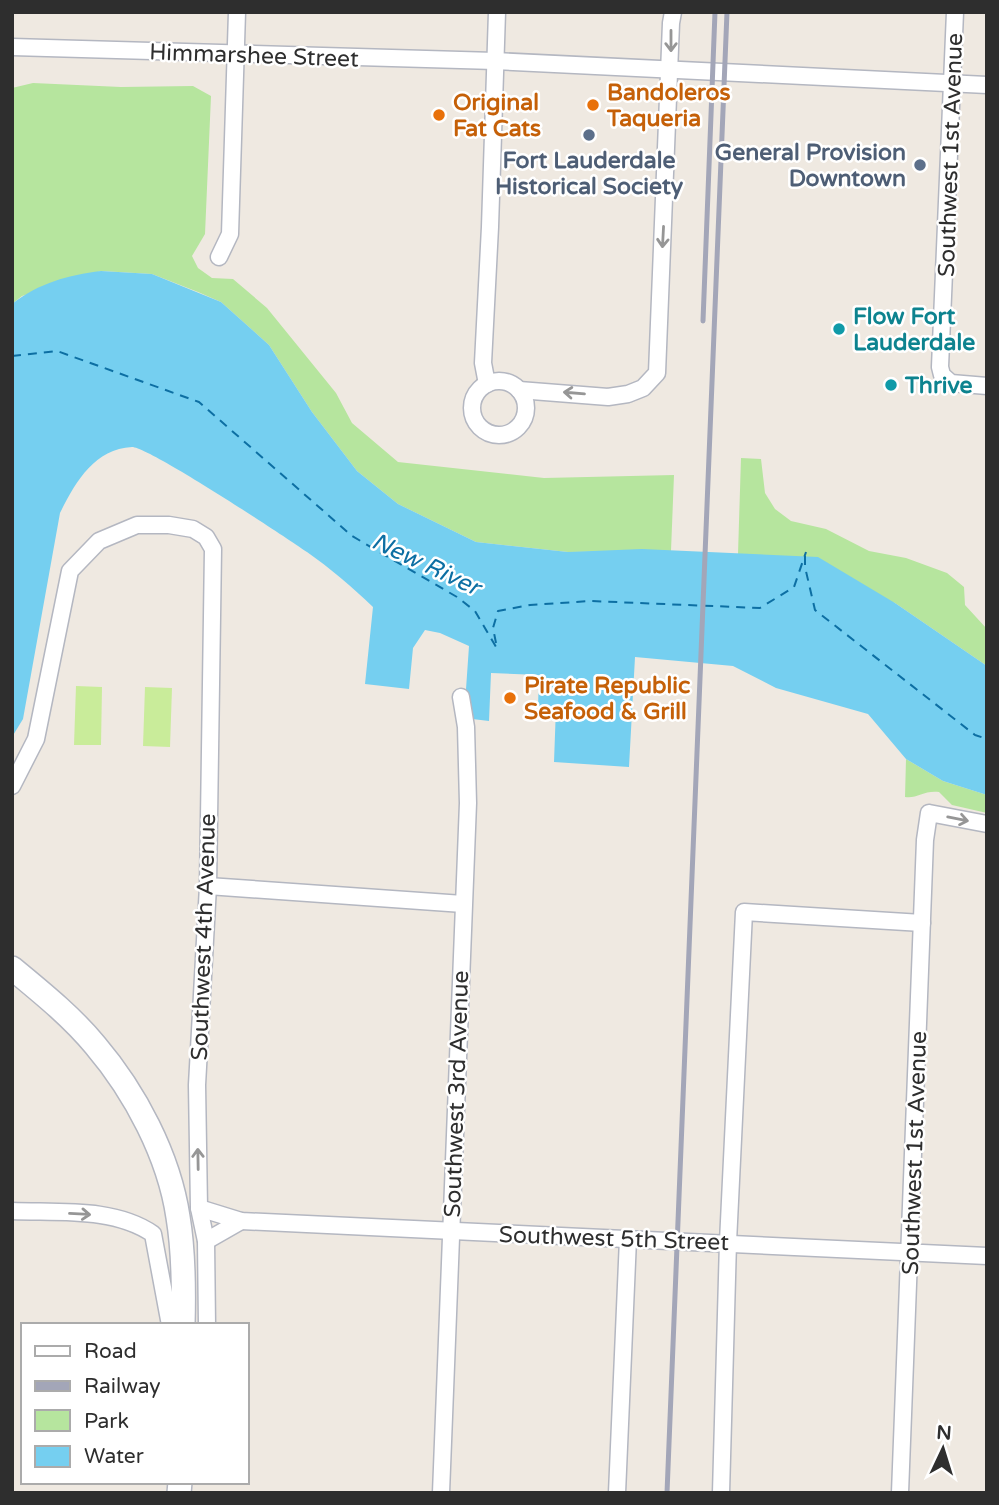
<svg xmlns="http://www.w3.org/2000/svg" width="999" height="1505" viewBox="0 0 999 1505" font-family="'Varela Round',sans-serif">
<style>
.green{fill:#b6e59e}
.pitch{fill:#c9ec9a}
.water{fill:#75cff0}
.lines{fill:none;stroke-linecap:round;stroke-linejoin:round}
.ferry{stroke:#0d6fa3;stroke-width:2;stroke-dasharray:9 7;stroke-linecap:butt}
.street-casing{stroke:#b4b7c1;stroke-width:19}
.secondary-casing{stroke:#b4b7c1;stroke-width:26}
.street{stroke:#fff;stroke-width:16}
.secondary{stroke:#fff;stroke-width:23}
.rail{stroke:#a3a6b8;stroke-width:5}
.oneway{stroke:#969696}
.food-dot{fill:#e8710a;stroke:#fff;stroke-width:2.5}
.service-dot{fill:#5c6f8a;stroke:#fff;stroke-width:2.5}
.culture-dot{fill:#0f9aa8;stroke:#fff;stroke-width:2.5}
.labels{text-anchor:middle;stroke-width:5;stroke-linejoin:round;paint-order:stroke}
.street-label{font-size:23px;fill:#2e2e2e;stroke:#fff}
.food-label{font-size:23px;font-weight:bold;fill:#c56008;stroke:#fff;text-anchor:start}
.service-label{font-size:23px;font-weight:bold;fill:#4e5e75;stroke:#fff;text-anchor:end}
.culture-label{font-size:23px;font-weight:bold;fill:#0d838f;stroke:#fff;text-anchor:start}
.water-label{font-size:24px;font-style:italic;fill:#0d6fa3;stroke:#fff}
</style>
<rect width="100%" height="100%" fill="#efe9e1"/>
<g class="green">
<polygon points="33,83 121,87 193,86 211,96 205,234 192,256 198,268 212,278 233,279 267,308 336,393 352,423 398,462 544,478 674,475 671,551 568,552 476,542 398,504 357,471 312,412 269,345 221,302 198,292 152,274 101,271 22,296 12,304 12,88"/>
<polygon points="741,458 761,459 765,493 775,509 791,521 826,529 869,551 906,558 947,573 964,587 965,605 987,629 987,666 895,603 738,554"/>
<path d="M906,759L943,781L987,795V813L952,805L939,792C924,790 917,799 905,797Z"/>
</g>
<g class="pitch">
<polygon points="76,686 102,687 101,745 74,745"/>
<polygon points="145,687 172,688 170,747 143,746"/>
</g>
<path class="water" d="M101,271L152,274L221,302L269,345L312,412L357,471L398,504L476,542L568,552L642,549L818,557L895,603L987,666V795L943,781L906,759L868,714L776,688L733,666L635,657L629,767L554,762L556,707H538L539,675L491,673L489,721L464,718L469,646L440,633L425,630L413,648L409,689L365,684L373,607C352,587 330,568 307,552C284,536 149,447 132,447C94,449 75,483 60,513L23,719L12,737V304C39,283 68,275 101,271Z"/>
<g class="lines">
<g class="ferry">
<polyline points="12,356 57,351 199,402 352,536 457,597 475,611 496,647"/>
<polyline points="805,556 805,567 815,610 975,735 987,739"/>
<polyline points="496,643 493,628 498,611 530,605 590,601 760,608 794,587 806,552"/>
</g>
<defs>
<g id="street">
<polyline points="955,12 940,367 942,375 951,383 987,386"/>
<polyline points="12,47 495,61 987,85"/>
<polyline points="219,257 230,234 237,12"/>
<circle cx="499" cy="408" r="27"/>
<polyline points="487,384 483,363 490,227 497,12"/>
<polyline points="519,390 608,397 628,394 643,388 657,373 671,23 673,12"/>
<polyline points="12,786 36,739 70,571 99,541 137,525 169,525 193,529 206,537 213,549 208,886 197,1085 199,1208 206,1241 207,1325"/>
<polyline points="208,886 463,904"/>
<polyline points="199,1208 241,1221 987,1256"/>
<path d="M12,1211C58,1213 114,1207 153,1234L170,1325"/>
<polyline points="206,1241 241,1221"/>
<polyline points="441,1493 468,803 466,727 461,697"/>
<polyline points="617,1493 628,1239"/>
<polyline points="721,1493 728,1242 744,912 922,923"/>
<polyline points="900,1493 925,840 929,813 987,824"/>
</g>
<g id="secondary">
<path d="M12,968C41,992 71,1016 95,1045C135,1092 169,1156 178,1217C184,1253 184,1289 183,1325"/>
<polyline points="179,1493 180,1482"/>
</g>
</defs>
<use href="#street" class="street-casing"/>
<use href="#secondary" class="secondary-casing"/>
<use href="#street" class="street"/>
<use href="#secondary" class="secondary"/>
<g class="rail">
<polyline points="703,321 715,12"/>
<polyline points="667,1493 727,12"/>
</g>
</g>
<defs><path id="oneway-shaft" d="M-6 0H5M1.5-3L5.5 0L1.5 3" fill="none" stroke-width="1.6" stroke-linecap="round" stroke-linejoin="round" transform="scale(1.75)"/></defs>
<g class="oneway">
<use href="#oneway-shaft" transform="translate(671 41) rotate(90)"/>
<use href="#oneway-shaft" transform="translate(663 237) rotate(93)"/>
<use href="#oneway-shaft" transform="translate(574 393) rotate(-175)"/>
<use href="#oneway-shaft" transform="translate(958 819) rotate(11)"/>
<use href="#oneway-shaft" transform="translate(198 1159) rotate(-91)"/>
<use href="#oneway-shaft" transform="translate(80 1214) rotate(3)"/>
</g>
<g class="food-dot">
<circle cx="593" cy="105" r="7"/>
<circle cx="439" cy="115" r="7"/>
<circle cx="510" cy="698" r="7"/>
</g>
<g class="service-dot">
<circle cx="589" cy="135" r="7"/>
<circle cx="920" cy="165" r="7"/>
</g>
<g class="culture-dot">
<circle cx="839" cy="329" r="7"/>
<circle cx="891" cy="385" r="7"/>
</g>
<g class="labels">
<g class="street-label">
<text transform="translate(254 55) rotate(2)" y="8">Himmarshee Street</text>
<text transform="translate(950 155) rotate(-88)" y="8">Southwest 1st Avenue</text>
<text transform="translate(203 937) rotate(-88)" y="8">Southwest 4th Avenue</text>
<text transform="translate(456 1094) rotate(-88)" y="8">Southwest 3rd Avenue</text>
<text transform="translate(914 1153) rotate(-88)" y="8">Southwest 1st Avenue</text>
<text transform="translate(614 1238) rotate(2)" y="8">Southwest 5th Street</text>
</g>
<g class="food-label">
<text x="607" y="100">Bandoleros<tspan x="607" dy="26">Taqueria</tspan></text>
<text x="453" y="110">Original<tspan x="453" dy="26">Fat Cats</tspan></text>
<text x="524" y="693">Pirate Republic<tspan x="524" dy="26">Seafood &amp; Grill</tspan></text>
</g>
<g class="service-label">
<text x="906" y="160">General Provision<tspan x="906" dy="26">Downtown</tspan></text>
<text x="589" y="168" text-anchor="middle">Fort Lauderdale<tspan x="589" dy="26">Historical Society</tspan></text>
</g>
<g class="culture-label">
<text x="853" y="324">Flow Fort<tspan x="853" dy="26">Lauderdale</tspan></text>
<text x="905" y="393">Thrive</text>
</g>
<g class="water-label">
<text transform="translate(426 564) rotate(25)" y="8">New River</text>
</g>
</g>
<rect width="999" height="1505" fill="none" stroke="#2e2e2e" stroke-width="28"/>
<rect x="21" y="1323" width="228" height="161" fill="#ffffff" stroke="#ababab" stroke-width="2"/>
<rect x="35" y="1346" width="35" height="10" fill="#ffffff" stroke="#ababab" stroke-width="2"/>
<text x="84" y="1358" font-size="21" fill="#2e2e2e">Road</text>
<rect x="35" y="1381" width="35" height="10" fill="#a3a6b8" stroke="#ababab" stroke-width="2"/>
<text x="84" y="1393" font-size="21" fill="#2e2e2e">Railway</text>
<rect x="35" y="1410" width="35" height="21" fill="#b6e59e" stroke="#ababab" stroke-width="2"/>
<text x="84" y="1428" font-size="21" fill="#2e2e2e">Park</text>
<rect x="35" y="1446" width="35" height="21" fill="#75cff0" stroke="#ababab" stroke-width="2"/>
<text x="84" y="1463" font-size="21" fill="#2e2e2e">Water</text>
<g transform="translate(943 1449) rotate(4)" stroke="#ffffff" stroke-width="5" paint-order="stroke">
<path d="M0-5L12 26L0 18L-12 26Z" fill="#2e2e2e"/>
<text y="-10" font-size="19" font-weight="bold" text-anchor="middle" fill="#2e2e2e">N</text>
</g>
</svg>
